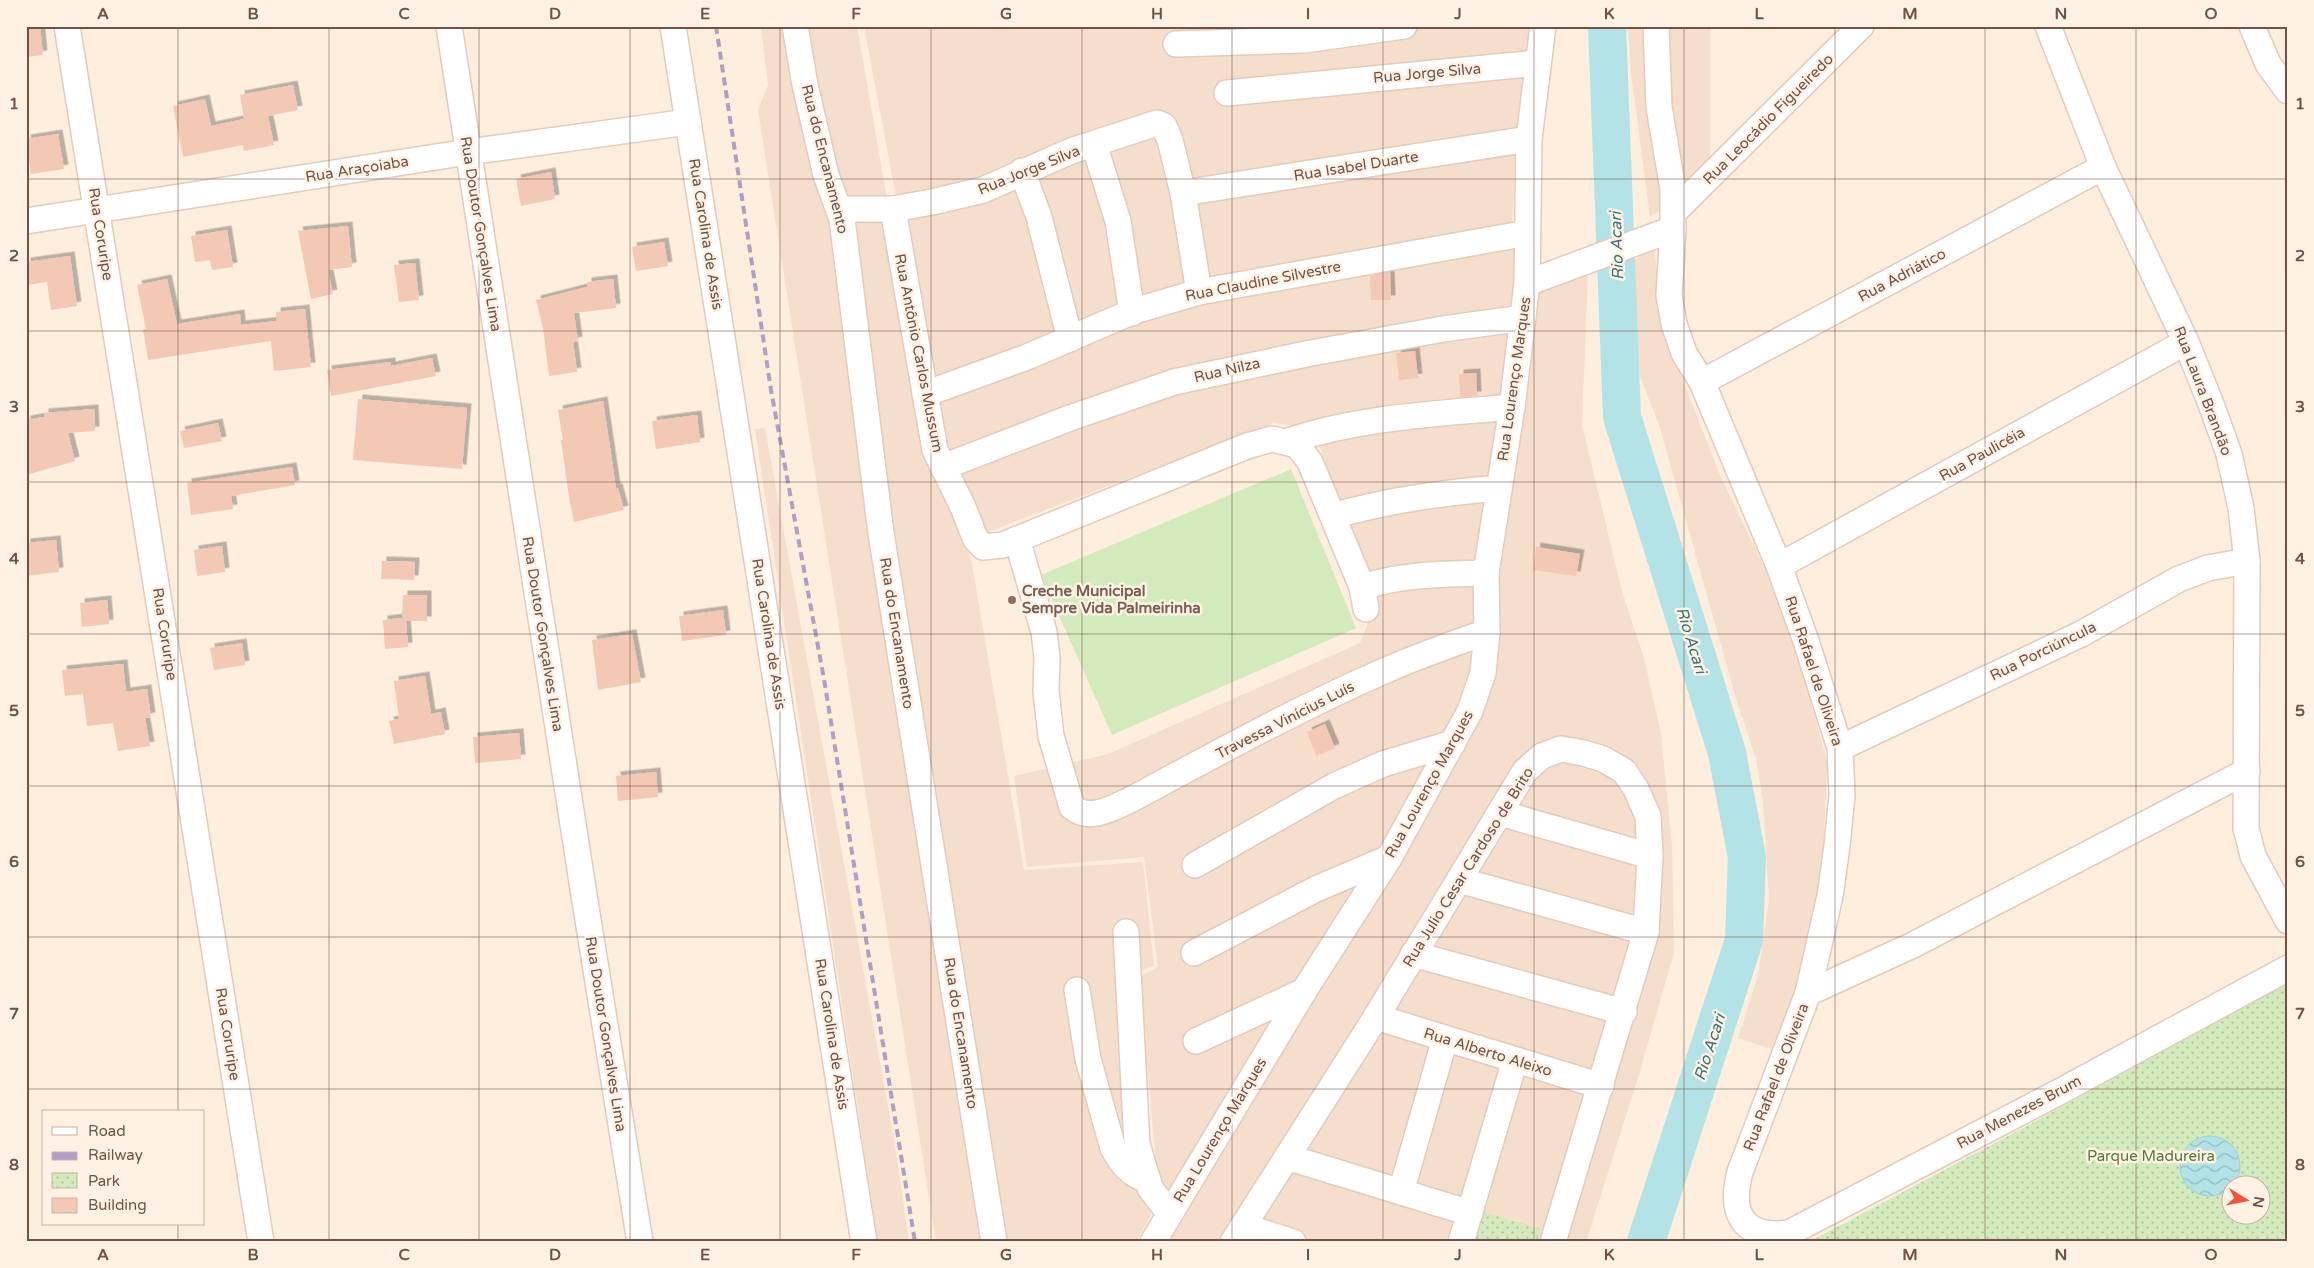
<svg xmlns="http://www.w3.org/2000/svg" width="2314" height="1268" viewBox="0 0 2314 1268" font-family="'Varela Round',sans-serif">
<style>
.residential{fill:#f5dfcc}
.park{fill:url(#park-dots);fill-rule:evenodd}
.garden{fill:#d3eabd}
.water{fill:url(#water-waves);stroke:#98d4d8}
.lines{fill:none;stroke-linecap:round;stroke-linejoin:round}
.river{stroke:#b3e3e6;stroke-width:38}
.building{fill:#f3c8b5;filter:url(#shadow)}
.street-casing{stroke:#e3cbbd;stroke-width:28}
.street{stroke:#fff;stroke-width:25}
.rail{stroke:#b09ec5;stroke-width:4;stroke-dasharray:8 5;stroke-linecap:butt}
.grid{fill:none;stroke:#735246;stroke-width:1;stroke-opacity:0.55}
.education-dot{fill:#8d6e63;stroke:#fff2e5;stroke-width:2}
.labels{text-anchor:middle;stroke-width:5;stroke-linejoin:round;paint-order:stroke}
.street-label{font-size:15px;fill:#735246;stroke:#fff2e5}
.education-label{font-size:15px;font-weight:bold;fill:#785e54;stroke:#fff2e5;text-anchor:start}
.park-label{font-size:15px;fill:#54793e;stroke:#fff2e5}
.water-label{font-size:16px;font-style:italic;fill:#3a757a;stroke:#fff2e5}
.neatline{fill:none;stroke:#735246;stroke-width:2}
.grid-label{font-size:16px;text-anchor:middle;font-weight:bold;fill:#735246}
</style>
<defs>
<pattern id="park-dots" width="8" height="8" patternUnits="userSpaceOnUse" patternTransform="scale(1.25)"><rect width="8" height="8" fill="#d3eabd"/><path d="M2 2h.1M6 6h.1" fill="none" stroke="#b0c09b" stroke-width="1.8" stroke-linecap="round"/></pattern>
<pattern id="water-waves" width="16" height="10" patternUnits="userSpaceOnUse" patternTransform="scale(1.25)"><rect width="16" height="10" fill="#b3e3e6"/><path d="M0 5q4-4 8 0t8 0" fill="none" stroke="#96bbbc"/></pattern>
<filter id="shadow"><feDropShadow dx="4.5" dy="-4.5" stdDeviation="0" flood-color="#0004"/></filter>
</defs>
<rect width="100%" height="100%" fill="#fdeede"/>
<g class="residential">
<polygon points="761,26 857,26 935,476 958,502 972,564 1024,870 1143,862 1154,966 1136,972 1151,1215 1136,1242 936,1242 758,110 768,85"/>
<polygon points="864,26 1540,26 1516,139 1512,233 1524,290 1588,276 1582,425 1622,591 1644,658 1661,734 1672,846 1674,953 1638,1078 1586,1242 1163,1242 1139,977 1158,967 1144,857 1027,867 1014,776 1108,754 1360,643 1376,602 1313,428 1273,423 985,533 942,441"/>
<polygon points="1628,26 1710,26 1710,162 1679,199 1650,217 1631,73"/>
<polygon points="1654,248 1665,333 1719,473 1767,573 1802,668 1827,762 1821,919 1778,1051 1738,1038 1758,976 1769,899 1763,801 1756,759 1737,702 1660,428 1632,355 1627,326 1629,264"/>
<polygon points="765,428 895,1145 909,1242 878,1242 755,429"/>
</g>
<g class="park">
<path d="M2288,983V1242H1809L2025,1127ZM2232,1186H2262V1216H2232Z"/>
<polygon points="1480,1211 1541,1229 1537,1242 1471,1242"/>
</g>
<polygon class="garden" points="1291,469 1356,628 1112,735 1041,575"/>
<circle class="water" cx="2210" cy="1166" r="30"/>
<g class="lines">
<polyline class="river" points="1607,26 1622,417 1727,753 1747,857 1744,940 1646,1242"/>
</g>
<g class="building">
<polygon points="26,26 40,26 43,55 26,57"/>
<polygon points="293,85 298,110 268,116 274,145 244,151 243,145 183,157 173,106 205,99 211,126 244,119 240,95"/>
<polygon points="58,134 64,169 31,174 26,139"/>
<polygon points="551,172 555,199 521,206 516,179"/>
<polygon points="348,226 352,267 328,270 333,294 311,299 298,231"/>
<polygon points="227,230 233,267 212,270 210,260 195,262 191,236"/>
<polygon points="664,242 668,266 636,271 632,247"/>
<polygon points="70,256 77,306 51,310 47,282 26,285 26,262"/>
<polygon points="415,263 419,300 399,302 394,265"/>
<polygon points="1390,272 1391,300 1371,300 1370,276"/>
<polygon points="167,279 177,324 240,314 241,325 277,321 276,312 305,309 311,367 274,371 271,341 148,360 143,329 146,329 137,285"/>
<polygon points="613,279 616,308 574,313 578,341 573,342 577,372 549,376 543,328 536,300 587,287 587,282"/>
<polygon points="1415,351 1418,378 1399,380 1396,353"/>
<polygon points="432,358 436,376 331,396 327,370 391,362 391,366"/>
<polygon points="1476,373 1477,396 1460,397 1459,374"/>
<polygon points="358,399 467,408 462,469 353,460"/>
<polygon points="603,401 616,488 618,488 624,510 574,522 569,497 561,440 563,440 558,410"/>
<polygon points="94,409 95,431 68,433 75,461 26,475 26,420 44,417 44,413"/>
<polygon points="697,415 700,442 656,449 652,421"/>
<polygon points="218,423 222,441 184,448 180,431"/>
<polygon points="292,467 295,485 231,496 233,509 191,515 187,483"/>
<polygon points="56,540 59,572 26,576 26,543"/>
<polygon points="222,546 225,572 197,576 194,550"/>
<polygon points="1536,547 1580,554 1576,576 1533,570"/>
<polygon points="382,561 415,562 414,580 381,579"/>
<polygon points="403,595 427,595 427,621 406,621 408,647 385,649 383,620 402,618"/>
<polygon points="107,600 109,624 82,627 80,603"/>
<polygon points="723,610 726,635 682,641 679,616"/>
<polygon points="632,634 641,682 598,690 592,640"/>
<polygon points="242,643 245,665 214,670 210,648"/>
<polygon points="123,664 126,692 147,689 151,717 145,718 150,746 118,751 113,723 87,726 83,694 65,696 62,670"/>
<polygon points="425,676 431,714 441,712 445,734 394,744 389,721 399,719 394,681"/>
<polygon points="1325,724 1335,748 1316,756 1307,732"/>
<polygon points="519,733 521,759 475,763 473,737"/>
<polygon points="656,772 658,797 618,801 616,776"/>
</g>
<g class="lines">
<defs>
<g id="street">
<polyline points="67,26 261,1242"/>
<polyline points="449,26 584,895 640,1242"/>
<polyline points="673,26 864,1242"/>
<polyline points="795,26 805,85 826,175 842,219 881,533 994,1242"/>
<path d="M1656,26L1659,107L1673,190V229L1669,295L1674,324L1684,353L1702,382L1779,566L1806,641L1840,748L1842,795L1837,846L1830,896L1808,993L1740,1172C1729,1214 1743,1239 1789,1233L2061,1091L2288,968"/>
<polyline points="2048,26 2103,167 2186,342 2211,404 2229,454 2241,508 2247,561 2246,828 2253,856 2288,921"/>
<polyline points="2252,26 2268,64 2288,91"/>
<polyline points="1176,44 1304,40 1404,26"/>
<polyline points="1227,93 1538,63"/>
<polyline points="1094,144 1118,221 1132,313"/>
<polyline points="1022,171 1039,217 1070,339"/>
<polyline points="1183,193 1529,139"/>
<polyline points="839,209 893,209 932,202 983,190 1071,151 1157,123 1164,126 1170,140 1183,193 1199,292"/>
<polyline points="893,209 935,450 963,507 975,538 983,547 1003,545 1247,446 1272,439 1297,445 1310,462 1362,587 1366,609"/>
<polyline points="1674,212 1861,26"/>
<polyline points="26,221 468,152 688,122"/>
<polyline points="1527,283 1673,229"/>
<polyline points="1702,382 2103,167"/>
<polyline points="925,394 1027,357 1134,311 1199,292 1527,233"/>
<path d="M1288,441C1361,417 1436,414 1512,407"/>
<polyline points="943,467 1070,418 1174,382 1306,354 1443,329 1523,318"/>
<path d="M1333,516C1388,500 1442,493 1499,488"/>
<path d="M1017,539L1044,632L1047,657L1046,691L1051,736L1072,807C1089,822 1113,808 1130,800C1214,755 1297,709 1384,671C1418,656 1452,644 1487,632"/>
<polyline points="1779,566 2186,342"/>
<path d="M1362,587C1403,574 1443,574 1486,573"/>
<polyline points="1840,748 2081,634 2179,579 2208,568 2247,561"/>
<polyline points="1500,813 1650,856"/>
<polyline points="1195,865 1334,786 1383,764 1453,743"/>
<polyline points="1459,880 1646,932"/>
<polyline points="1126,932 1137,1144 1150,1188 1169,1213"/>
<polyline points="1194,953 1316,889 1389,858"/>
<polyline points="1413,954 1624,1012"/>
<path d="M1077,990L1088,1059L1113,1148C1122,1164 1130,1175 1148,1180"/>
<polyline points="1808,993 1913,945 2247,771"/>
<polyline points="1376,1017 1601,1086"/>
<polyline points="1196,1041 1304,991"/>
<polyline points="1287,1157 1470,1213"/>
<polyline points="1401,1192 1445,1039"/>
<polyline points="1243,1226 1293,1242"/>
<polyline points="1153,1242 1304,991 1389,858 1470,711 1483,673 1487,632 1486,573 1512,407 1527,283 1529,139 1543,26"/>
<polyline points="1233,1242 1376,1017 1525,771 1542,756 1561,749 1584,753 1603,759 1624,771 1636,789 1648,816 1650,856 1646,932 1553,1242"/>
<polyline points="1461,1242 1515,1060"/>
</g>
</defs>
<use href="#street" class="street-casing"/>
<use href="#street" class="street"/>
<polyline class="rail" points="716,26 771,390 824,679 915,1242"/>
</g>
<path class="grid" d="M178,26V1112M329,26V1242M479,26V1242M630,26V1242M780,26V1242M931,26V1242M1082,26V1242M1232,26V1242M1383,26V1242M1534,26V1242M1684,26V1242M1835,26V1242M1985,26V1242M2136,26V1242M26,179H2288M26,331H2288M26,482H2288M26,634H2288M26,786H2288M26,937H2288M26,1089H2288M178,1224V1242"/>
<circle class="education-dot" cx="1012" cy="600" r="5"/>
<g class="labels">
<g class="street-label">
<text transform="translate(1427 73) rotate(-5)" y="5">Rua Jorge Silva</text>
<text transform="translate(1768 119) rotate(-45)" y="5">Rua Leocádio Figueiredo</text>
<text transform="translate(825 159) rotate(76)" y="5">Rua do Encanamento</text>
<text transform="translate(1356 166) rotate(-9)" y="5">Rua Isabel Duarte</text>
<text transform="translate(357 169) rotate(-9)" y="5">Rua Araçoiaba</text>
<text transform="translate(1029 170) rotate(-22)" y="5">Rua Jorge Silva</text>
<text transform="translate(101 234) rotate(81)" y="5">Rua Coruripe</text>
<text transform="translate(481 234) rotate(81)" y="5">Rua Doutor Gonçalves Lima</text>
<text transform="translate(706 234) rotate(81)" y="5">Rua Carolina de Assis</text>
<text transform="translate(1902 275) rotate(-28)" y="5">Rua Adriático</text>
<text transform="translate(1263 281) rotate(-11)" y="5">Rua Claudine Silvestre</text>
<text transform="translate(919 353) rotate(79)" y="5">Rua Antônio Carlos Mussum</text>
<text transform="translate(1227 370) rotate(-13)" y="5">Rua Nilza</text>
<text transform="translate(1514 379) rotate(-82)" y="5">Rua Lourenço Marques</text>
<text transform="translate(2203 391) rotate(69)" y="5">Rua Laura Brandão</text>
<text transform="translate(1982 454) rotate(-29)" y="5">Rua Paulicéia</text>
<text transform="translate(897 633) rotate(81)" y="5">Rua do Encanamento</text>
<text transform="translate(165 634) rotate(81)" y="5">Rua Coruripe</text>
<text transform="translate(543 634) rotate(81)" y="5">Rua Doutor Gonçalves Lima</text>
<text transform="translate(769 634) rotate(81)" y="5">Rua Carolina de Assis</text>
<text transform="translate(2043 651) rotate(-26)" y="5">Rua Porciúncula</text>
<text transform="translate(1814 671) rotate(72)" y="5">Rua Rafael de Oliveira</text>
<text transform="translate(1285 720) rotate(-27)" y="5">Travessa Vinícius Luís</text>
<text transform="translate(1429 784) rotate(-61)" y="5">Rua Lourenço Marques</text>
<text transform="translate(1468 867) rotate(-58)" y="5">Rua Julio Cesar Cardoso de Brito</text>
<text transform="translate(961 1033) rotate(81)" y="5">Rua do Encanamento</text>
<text transform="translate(228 1034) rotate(81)" y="5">Rua Coruripe</text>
<text transform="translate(606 1034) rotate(81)" y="5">Rua Doutor Gonçalves Lima</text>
<text transform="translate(832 1034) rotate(81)" y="5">Rua Carolina de Assis</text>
<text transform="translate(1488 1052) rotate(17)" y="5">Rua Alberto Aleixo</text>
<text transform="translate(1776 1077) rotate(-69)" y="5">Rua Rafael de Oliveira</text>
<text transform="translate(2019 1112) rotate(-28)" y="5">Rua Menezes Brum</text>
<text transform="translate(1220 1130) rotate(-59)" y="5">Rua Lourenço Marques</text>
</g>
<g class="education-label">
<text x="1022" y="596">Creche Municipal<tspan x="1022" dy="17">Sempre Vida Palmeirinha</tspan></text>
</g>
<g class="park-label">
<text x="2151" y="1161">Parque Madureira</text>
</g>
<g class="water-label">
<text transform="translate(1616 246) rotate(-92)" y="6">Rio Acari</text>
<text transform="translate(1692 640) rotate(73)" y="6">Rio Acari</text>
<text transform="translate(1709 1047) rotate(-72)" y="6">Rio Acari</text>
</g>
</g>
<rect width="2314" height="1268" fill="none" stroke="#fff2e5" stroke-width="55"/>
<rect x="42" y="1110" width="162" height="115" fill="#fff2e5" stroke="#c7b2a5"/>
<rect x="52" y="1127" width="25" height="8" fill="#ffffff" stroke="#c7b2a5"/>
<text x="88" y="1136" font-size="15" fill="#735246">Road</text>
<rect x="52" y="1152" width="25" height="8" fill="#b09ec5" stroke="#c7b2a5"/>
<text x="88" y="1160" font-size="15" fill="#735246">Railway</text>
<rect x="52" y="1173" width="25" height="15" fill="url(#park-dots)" stroke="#c7b2a5"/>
<text x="88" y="1186" font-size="15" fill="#735246">Park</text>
<rect x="52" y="1198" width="25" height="15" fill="#f3c8b5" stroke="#c7b2a5"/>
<text x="88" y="1210" font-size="15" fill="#735246">Building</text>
<g transform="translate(2246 1200) rotate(100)"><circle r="24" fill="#fff2e5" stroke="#c7b2a5"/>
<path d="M0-4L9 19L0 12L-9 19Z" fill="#ec563e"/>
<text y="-8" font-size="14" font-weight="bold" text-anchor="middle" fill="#735246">N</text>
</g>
<rect x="28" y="28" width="2258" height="1212" class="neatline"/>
<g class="grid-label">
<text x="103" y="19">A</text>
<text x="253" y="19">B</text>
<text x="404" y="19">C</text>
<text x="555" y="19">D</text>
<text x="705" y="19">E</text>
<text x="856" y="19">F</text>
<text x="1006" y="19">G</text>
<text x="1157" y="19">H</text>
<text x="1308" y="19">I</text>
<text x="1458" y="19">J</text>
<text x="1609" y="19">K</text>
<text x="1759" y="19">L</text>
<text x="1910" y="19">M</text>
<text x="2061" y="19">N</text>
<text x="2211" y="19">O</text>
<text x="14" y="109">1</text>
<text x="2300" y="109">1</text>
<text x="14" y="261">2</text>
<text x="2300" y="261">2</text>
<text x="14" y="412">3</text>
<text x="2300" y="412">3</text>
<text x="14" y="564">4</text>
<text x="2300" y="564">4</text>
<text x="14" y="716">5</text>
<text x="2300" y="716">5</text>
<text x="14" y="867">6</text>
<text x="2300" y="867">6</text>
<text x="14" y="1019">7</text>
<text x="2300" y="1019">7</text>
<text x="14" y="1170">8</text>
<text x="2300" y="1170">8</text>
<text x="103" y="1260">A</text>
<text x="253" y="1260">B</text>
<text x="404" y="1260">C</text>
<text x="555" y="1260">D</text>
<text x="705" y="1260">E</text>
<text x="856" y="1260">F</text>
<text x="1006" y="1260">G</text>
<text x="1157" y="1260">H</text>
<text x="1308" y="1260">I</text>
<text x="1458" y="1260">J</text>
<text x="1609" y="1260">K</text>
<text x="1759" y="1260">L</text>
<text x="1910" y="1260">M</text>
<text x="2061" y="1260">N</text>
<text x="2211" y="1260">O</text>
</g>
</svg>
